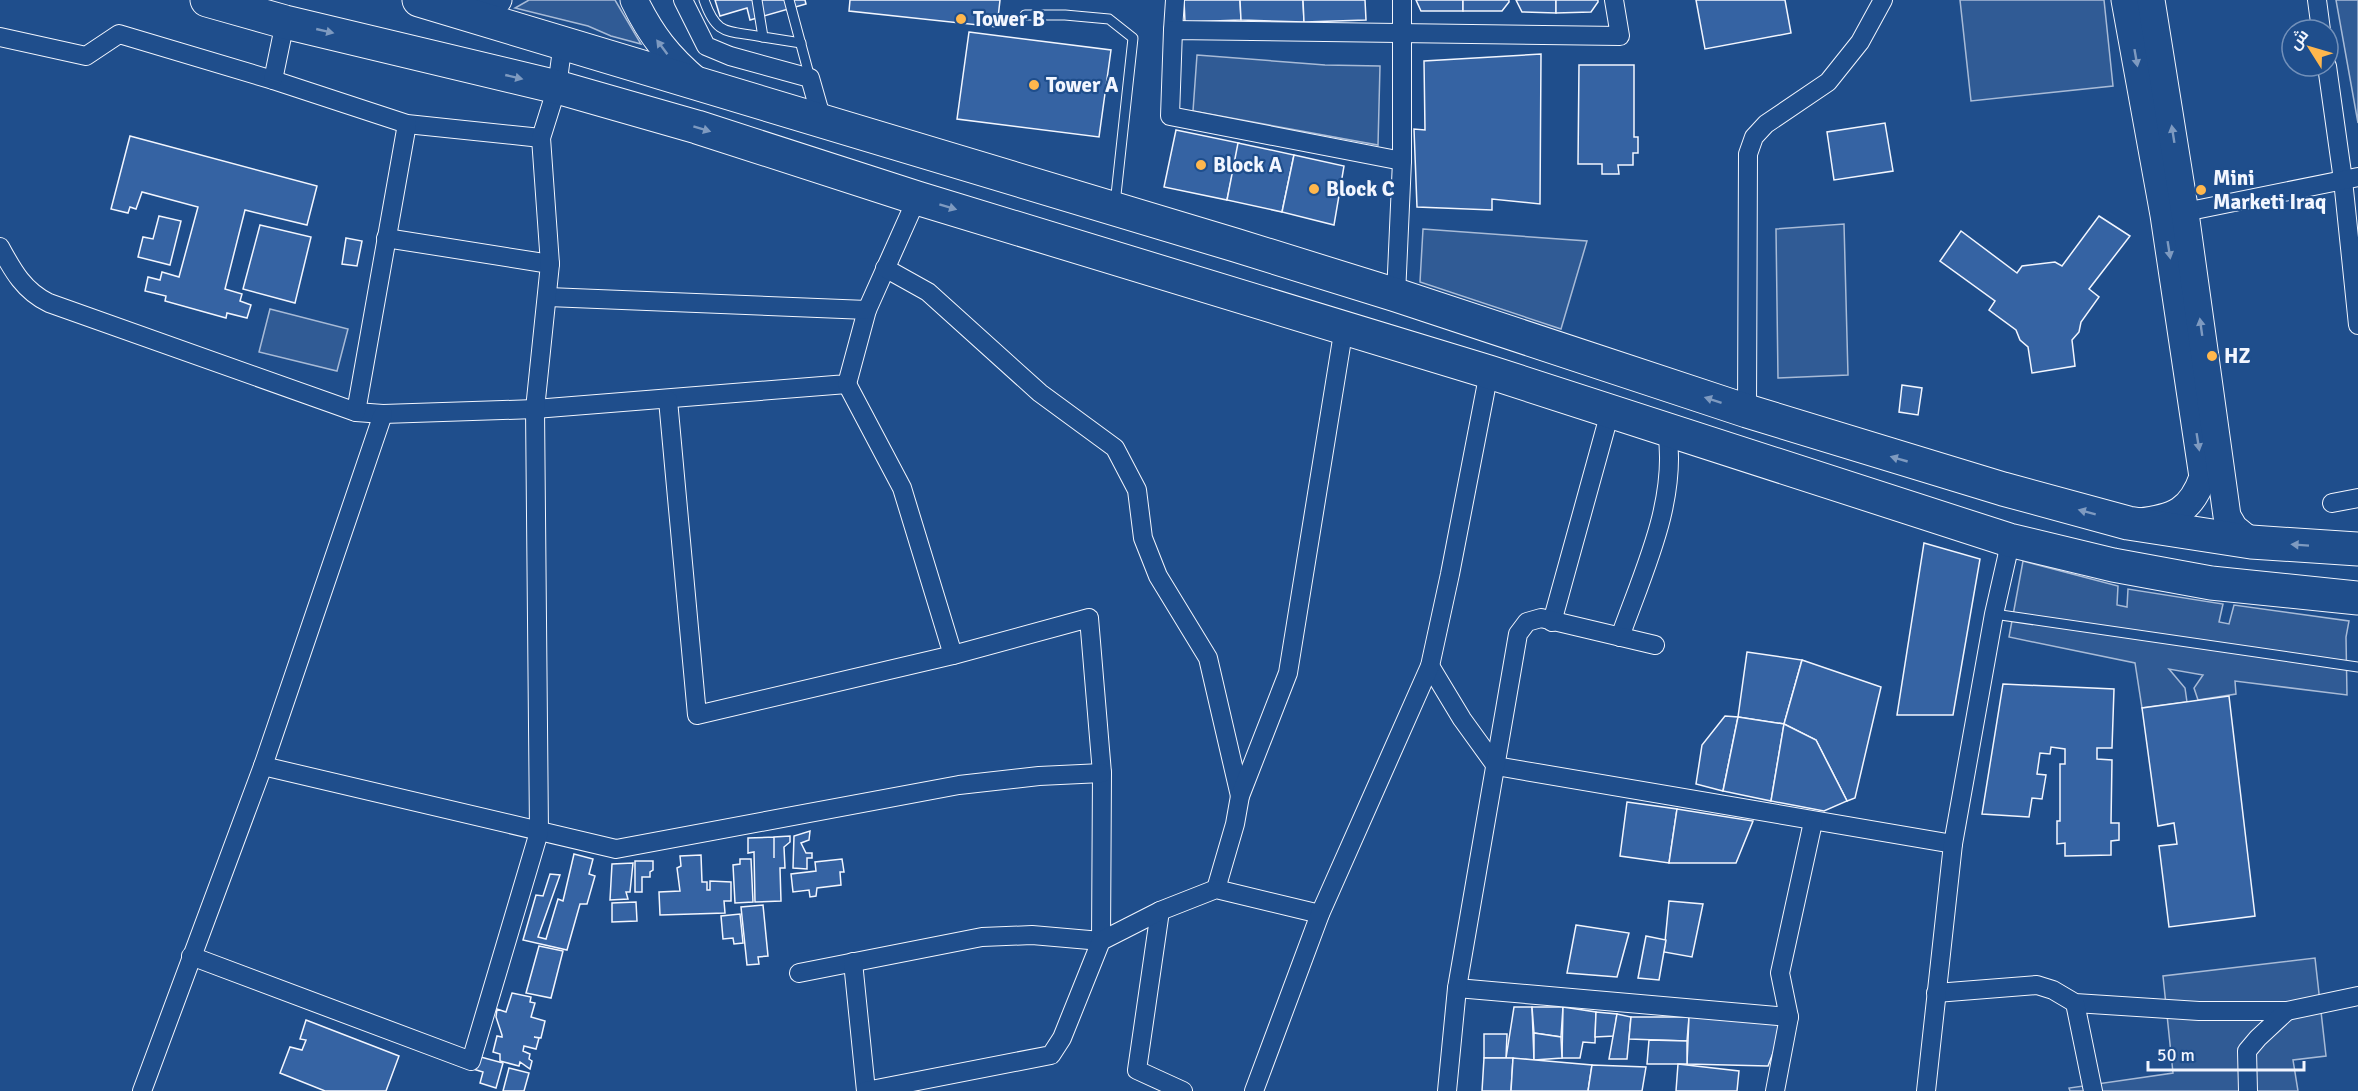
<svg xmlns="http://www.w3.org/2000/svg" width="2358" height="1091" viewBox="0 0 2358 1091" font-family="Signika,Cairo,sans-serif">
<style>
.built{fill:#305b95;stroke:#a8bbd7;stroke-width:1.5}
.building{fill:#3563a3;stroke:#f2f6ff;stroke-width:1.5}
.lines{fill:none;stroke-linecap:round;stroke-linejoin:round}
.lane-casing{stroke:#f2f6ff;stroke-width:11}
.street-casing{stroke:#f2f6ff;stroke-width:20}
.secondary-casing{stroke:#f2f6ff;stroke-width:29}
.highway-casing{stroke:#f2f6ff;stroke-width:35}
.lane{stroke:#1f4e8c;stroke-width:9}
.street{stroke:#1f4e8c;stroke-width:18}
.secondary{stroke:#1f4e8c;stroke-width:27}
.highway{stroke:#1f4e8c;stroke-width:33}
.oneway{fill:#7e9ac0}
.poi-dot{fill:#ffb74d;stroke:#1f4e8c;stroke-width:2}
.labels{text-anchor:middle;stroke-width:4.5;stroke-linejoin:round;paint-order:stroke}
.poi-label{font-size:21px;font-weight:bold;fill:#f2f6ff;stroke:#1f4e8c;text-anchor:start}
</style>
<rect width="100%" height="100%" fill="#1f4e8c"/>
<g class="built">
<polygon points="529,0 615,0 641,44 611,36 588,26 515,8"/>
<polygon points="1960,0 2104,0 2113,86 1971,101"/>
<polygon points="2336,0 2358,0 2358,123"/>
<polygon points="1197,55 1325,65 1380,66 1378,145 1193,111"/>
<polygon points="1844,224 1848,375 1778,378 1776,229"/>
<polygon points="1423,229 1587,241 1561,329 1420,282"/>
<polygon points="270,309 348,329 337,371 259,352"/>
<polygon points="2023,561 2118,586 2117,605 2127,607 2128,589 2223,604 2219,622 2229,624 2234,605 2349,621 2346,637 2347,695 2235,681 2236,694 2198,700 2194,688 2203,675 2169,669 2185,688 2187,702 2142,708 2135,663 2009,637"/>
<polygon points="2315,958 2326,1056 2293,1060 2298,1091 2070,1091 2069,1088 2173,1073 2163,976"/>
</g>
<g class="building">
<polygon points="715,0 805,0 806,4 750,20 747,8 720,16"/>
<polygon points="850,0 1000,0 997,27 849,11"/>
<polygon points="1184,0 1240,0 1241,20 1185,22"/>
<polygon points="1240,0 1303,0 1304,22 1241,20"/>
<polygon points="1303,0 1365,0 1366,20 1304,22"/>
<polygon points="1416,0 1463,0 1463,11 1421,11"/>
<polygon points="1463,0 1509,0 1509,2 1502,11 1463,11"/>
<polygon points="1516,0 1556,0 1556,13 1522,12"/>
<polygon points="1556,0 1598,0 1598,2 1591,12 1556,13"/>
<polygon points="1696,0 1785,0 1791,33 1705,49"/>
<polygon points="969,32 1111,50 1099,137 957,119"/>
<polygon points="1541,54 1540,204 1492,199 1492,210 1417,207 1414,129 1425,130 1424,61"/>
<polygon points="1579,65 1634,65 1634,137 1638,137 1638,153 1633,153 1633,165 1618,165 1619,174 1602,174 1602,164 1578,164"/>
<polygon points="1885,123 1893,171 1834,180 1827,132"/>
<polygon points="1176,130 1239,143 1227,200 1164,187"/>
<polygon points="130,136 317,186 307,225 245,210 225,289 242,294 240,301 251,305 247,318 227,313 226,318 165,301 166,296 145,291 148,277 160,280 162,272 179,277 198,207 142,192 136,209 130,207 128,213 111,209"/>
<polygon points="1238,143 1294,155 1282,212 1227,200"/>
<polygon points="1294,155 1344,166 1334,225 1282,212"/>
<polygon points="159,216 181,221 170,265 138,257 143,237 153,239"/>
<polygon points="2099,216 2130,236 2089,289 2099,297 2081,322 2079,332 2072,340 2075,366 2032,373 2028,347 2020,340 2016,330 1989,310 1995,301 1940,261 1961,231 2017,273 2022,266 2055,262 2062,266"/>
<polygon points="260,225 311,237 295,303 243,289"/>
<polygon points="346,238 362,241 357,266 342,264"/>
<polygon points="1902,385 1922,388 1918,415 1899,412"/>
<polygon points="1924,543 1980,559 1953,715 1897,715"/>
<polygon points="1747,652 1802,660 1784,724 1738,717"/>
<polygon points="1802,660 1881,687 1855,798 1847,801 1816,740 1784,724"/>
<polygon points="2003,684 2114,689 2112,748 2097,748 2097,759 2112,760 2111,823 2119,823 2119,840 2111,841 2111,855 2065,856 2065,843 2057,844 2057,821 2060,821 2060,764 2065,764 2065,749 2051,747 2050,754 2040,753 2037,774 2046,775 2042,799 2032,798 2029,817 1982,814"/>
<polygon points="2229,696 2255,916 2169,927 2159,846 2177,844 2174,823 2158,826 2142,708"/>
<polygon points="1725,716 1738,717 1723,791 1696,784 1702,745"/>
<polygon points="1738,717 1784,724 1771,801 1723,791"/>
<polygon points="1784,724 1816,740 1847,801 1824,811 1771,801"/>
<polygon points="1627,802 1677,809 1669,863 1620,856"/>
<polygon points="1677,809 1753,821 1736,863 1669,863"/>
<polygon points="810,831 809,840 801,843 806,853 812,853 812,858 807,858 807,869 793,868 794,836"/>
<polygon points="790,836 790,842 784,847 785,868 780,868 781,901 755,902 754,852 748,853 748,838 774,837 774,858 774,837"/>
<polygon points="574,854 593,859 589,874 595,876 587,904 580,904 567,950 523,940 536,895 543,896 550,874 560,875 538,937 546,939 558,899 563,901"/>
<polygon points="701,855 702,882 707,882 707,890 710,890 710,881 731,882 731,901 724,901 725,913 660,915 659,892 680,891 677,868 681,866 680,856"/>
<polygon points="740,859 751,859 753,902 735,903 733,865 740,864"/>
<polygon points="842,859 844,872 840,872 841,885 817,888 816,896 810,897 809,890 793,892 791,874 816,871 815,862"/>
<polygon points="635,861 653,861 653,870 650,872 650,877 642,877 642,892 635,892"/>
<polygon points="633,863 630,892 626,892 628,899 610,900 612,864"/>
<polygon points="1669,901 1703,904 1692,957 1664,952"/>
<polygon points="636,902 637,921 612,922 612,903"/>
<polygon points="763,905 768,956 758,957 759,964 747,965 741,907"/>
<polygon points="740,914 743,943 734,944 733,938 723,939 721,916"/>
<polygon points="1576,925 1629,933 1617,977 1567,973"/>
<polygon points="1646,936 1666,940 1659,980 1638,978"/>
<polygon points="539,946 563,951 551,998 526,993"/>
<polygon points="512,993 531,997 530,1002 535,1003 531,1017 545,1021 541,1038 534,1037 539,1038 536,1049 524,1046 523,1051 530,1054 529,1059 532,1061 530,1069 520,1062 519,1066 500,1061 500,1054 493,1052 497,1036 502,1037 502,1035 496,1017 497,1009 506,1012"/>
<polygon points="1514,1007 1532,1007 1534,1060 1506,1058"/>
<polygon points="1532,1007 1563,1007 1561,1037 1534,1033"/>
<polygon points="1563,1007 1596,1012 1595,1043 1583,1042 1580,1058 1562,1058"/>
<polygon points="1596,1012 1617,1014 1614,1036 1595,1037"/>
<polygon points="1617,1014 1631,1017 1627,1059 1609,1059"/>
<polygon points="1631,1017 1689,1017 1687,1041 1629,1039"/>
<polygon points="1689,1017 1785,1022 1768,1066 1687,1064"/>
<polygon points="306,1020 399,1056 386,1091 325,1091 280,1073 290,1047 302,1050 306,1040 300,1039"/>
<polygon points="1534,1033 1561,1037 1562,1058 1534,1060"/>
<polygon points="1484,1034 1507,1034 1506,1058 1484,1058"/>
<polygon points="1649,1040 1687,1041 1687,1064 1647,1064"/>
<polygon points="477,1056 503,1063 496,1088 480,1083 483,1072 473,1069"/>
<polygon points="1484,1058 1513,1058 1511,1091 1482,1091"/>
<polygon points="1513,1058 1592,1065 1588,1091 1511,1091"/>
<polygon points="1678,1064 1739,1071 1737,1091 1676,1091"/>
<polygon points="1592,1065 1646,1067 1642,1091 1588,1091"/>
<polygon points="509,1068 529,1073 524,1091 503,1091"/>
</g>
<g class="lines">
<defs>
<g id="lane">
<path d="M704,0C717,37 727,30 763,37"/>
<polyline points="757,0 763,37 801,43"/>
<polyline points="789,0 810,78"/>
<polyline points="1025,15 1065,15 1109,19 1133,38 1115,204"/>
<polyline points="1994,614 2358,667"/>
</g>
<g id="street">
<polyline points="683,0 706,46 730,56 810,78 822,120"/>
<polyline points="2317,0 2321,30"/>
<polyline points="1173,30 1175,0"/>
<polyline points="0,37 86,56 119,34 273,80 407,124 541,138"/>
<polyline points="2327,66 2343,180 2358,325"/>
<polyline points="273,80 285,22"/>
<polyline points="1402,161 1170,116 1173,30 1620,36 1614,0"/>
<polyline points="2175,214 2358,177"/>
<polyline points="386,238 550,264"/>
<path d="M0,247C13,271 24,291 49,303L356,412L383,414L535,409L847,384L867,310L917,198"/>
<polyline points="885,268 928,292 1040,393 1115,448 1137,490 1143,538 1158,576 1208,658 1240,796"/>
<polyline points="1396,295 1402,161 1402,0"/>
<polyline points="548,297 867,310"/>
<polyline points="847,384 902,488 953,655"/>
<polyline points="668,400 697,715 953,655 1089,618 1102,773 1101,941 1032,935 982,937 799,973"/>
<polyline points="1747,411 1748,154 1754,137 1766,124 1828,82 1860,42 1883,0"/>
<polyline points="356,412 407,124"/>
<polyline points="2332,503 2358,498"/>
<polyline points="1552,622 1610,412"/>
<path d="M1620,637C1643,572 1678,501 1667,431"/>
<polyline points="1430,666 1462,719 1496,766 1953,844"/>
<polyline points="263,766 616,849 959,785 1039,776 1102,773"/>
<polyline points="1216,889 1235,824 1240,796 1288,673 1344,327"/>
<polyline points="1160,911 1137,1070 1183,1091"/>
<polyline points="191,956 471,1061 539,832 535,409 550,264 541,138 557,87 563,42"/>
<polyline points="853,962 866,1091"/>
<polyline points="1457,988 1789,1017"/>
<polyline points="1936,993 2037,985 2053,990 2075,1003 2199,1011 2287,1011 2358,996"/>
<polyline points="2075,1003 2093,1091"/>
<polyline points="142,1091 263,766 383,414"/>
<polyline points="866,1091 1051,1055 1062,1038 1101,941 1160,911 1216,889 1320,914"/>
<polyline points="1254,1091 1320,914 1430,666 1450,574 1489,372"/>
<polyline points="1447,1091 1457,988 1518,634 1527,622 1541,618 1655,645"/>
<polyline points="1775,1091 1789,1017 1780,973 1813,822"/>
<polyline points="1926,1091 1953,844 1994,614 2007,557 2009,540"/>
<polyline points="2248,1091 2247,1051 2258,1038 2287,1011"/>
</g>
<g id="secondary">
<path d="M634,0C651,35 668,57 698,82"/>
<path d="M2125,0L2164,215L2203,477C2191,511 2174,518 2139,522"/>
<polyline points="2151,0 2185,213 2227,516 2234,528 2251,542"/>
<polyline points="471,16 498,0"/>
</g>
<g id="highway">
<polyline points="207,0 285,22 557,87 697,127 917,198 1489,372 2009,540 2113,565 2211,583 2358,598"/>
<polyline points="419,0 1235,245 1396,295 1747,411 2003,489 2128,523 2251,542 2358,549"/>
</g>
</defs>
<use href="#lane" class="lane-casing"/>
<use href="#street" class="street-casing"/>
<use href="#secondary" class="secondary-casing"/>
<use href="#highway" class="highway-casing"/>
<use href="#lane" class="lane"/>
<use href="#street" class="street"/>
<use href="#secondary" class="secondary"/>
<use href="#highway" class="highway"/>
</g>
<defs><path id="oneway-solid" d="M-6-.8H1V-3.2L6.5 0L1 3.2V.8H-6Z" transform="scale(1.5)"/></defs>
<g class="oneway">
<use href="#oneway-solid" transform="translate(325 31) rotate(13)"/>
<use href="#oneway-solid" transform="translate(662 47) rotate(-127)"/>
<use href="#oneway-solid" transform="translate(2136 58) rotate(80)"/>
<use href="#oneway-solid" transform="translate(514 77) rotate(13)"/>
<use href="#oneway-solid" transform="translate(702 129) rotate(17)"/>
<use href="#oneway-solid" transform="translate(2173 134) rotate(-99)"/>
<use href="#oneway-solid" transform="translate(948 207) rotate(17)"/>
<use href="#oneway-solid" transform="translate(2169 250) rotate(81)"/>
<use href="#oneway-solid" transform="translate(2201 327) rotate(-98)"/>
<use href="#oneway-solid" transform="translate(1713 400) rotate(-162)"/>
<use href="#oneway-solid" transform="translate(2198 442) rotate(81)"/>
<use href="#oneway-solid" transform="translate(1899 459) rotate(-164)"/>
<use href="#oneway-solid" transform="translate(2087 512) rotate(-165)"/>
<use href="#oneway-solid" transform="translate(2300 545) rotate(-176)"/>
</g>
<g class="poi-dot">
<circle cx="961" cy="19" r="6"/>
<circle cx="1034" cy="85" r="6"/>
<circle cx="1201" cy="165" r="6"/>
<circle cx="1314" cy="189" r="6"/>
<circle cx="2201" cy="190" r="6"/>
<circle cx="2212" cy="356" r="6"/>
</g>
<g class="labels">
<g class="poi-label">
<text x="973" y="26">Tower B</text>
<text x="1046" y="92">Tower A</text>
<text x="1213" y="172">Block A</text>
<text x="2213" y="185">Mini<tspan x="2213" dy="24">Marketi Iraq</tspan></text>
<text x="1326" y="196">Block C</text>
<text x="2224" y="363">HZ</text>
</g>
</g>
<g transform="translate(2310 48) rotate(307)"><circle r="28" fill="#1f4e8c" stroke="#7391ba" stroke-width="1.5"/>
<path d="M0-4.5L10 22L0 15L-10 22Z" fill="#ffb74d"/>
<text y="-9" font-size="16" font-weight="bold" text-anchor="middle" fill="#f2f6ff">ش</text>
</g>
<path d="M2148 1061v9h156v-9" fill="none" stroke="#f2f6ff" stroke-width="3"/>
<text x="2157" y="1061" font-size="18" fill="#f2f6ff" stroke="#1f4e8c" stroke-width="4.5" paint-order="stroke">50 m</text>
</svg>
